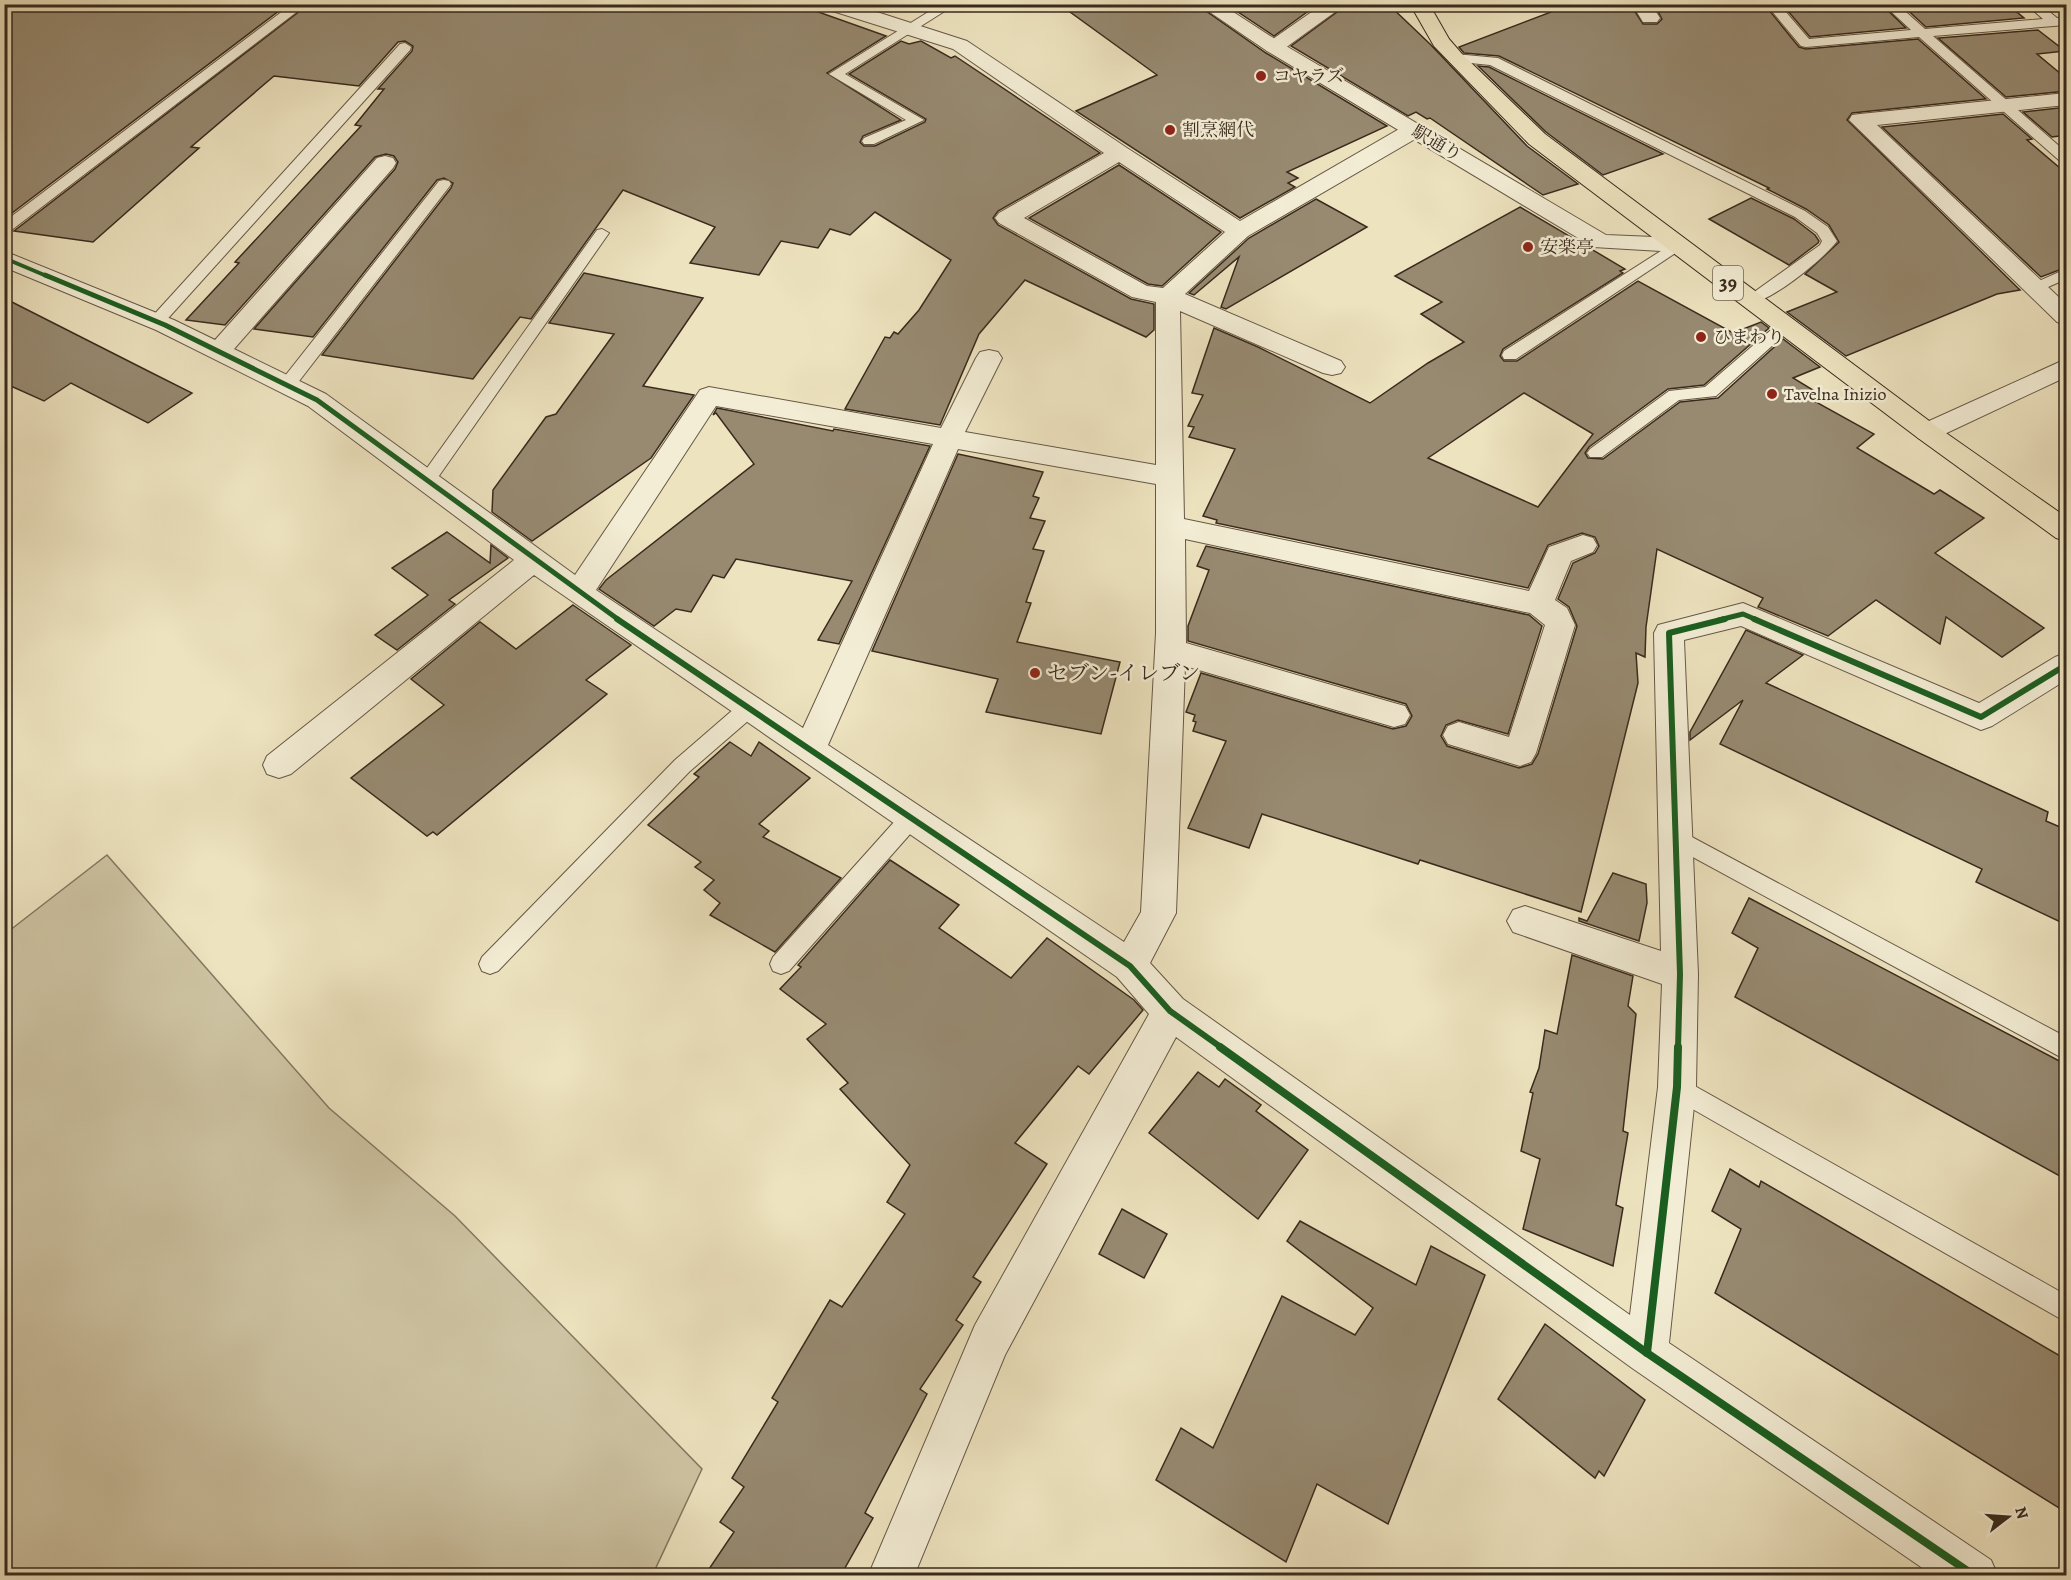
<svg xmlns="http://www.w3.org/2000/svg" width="2071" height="1580" viewBox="0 0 2071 1580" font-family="Alegreya,'Noto Serif JP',serif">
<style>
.green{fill:#cec4a3;stroke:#847760;stroke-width:1.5}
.building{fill:#978a71;stroke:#392a1d;stroke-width:1.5;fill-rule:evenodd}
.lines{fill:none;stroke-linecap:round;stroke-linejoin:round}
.service-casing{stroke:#665846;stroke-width:2}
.minor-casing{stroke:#665846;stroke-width:2}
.tertiary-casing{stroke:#665846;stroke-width:2}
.primary-casing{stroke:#392a1d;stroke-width:2}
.service{fill:#f3edd5;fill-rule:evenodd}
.minor{fill:#f3edd5;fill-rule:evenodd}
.tertiary{fill:#f3edd5;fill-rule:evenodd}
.primary{fill:#ede3bf;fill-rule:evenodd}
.cycleway-far3-casing{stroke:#f3edd5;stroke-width:6}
.cycleway-far2-casing{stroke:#f3edd5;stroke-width:8}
.cycleway-far1-casing{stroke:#f3edd5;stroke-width:10}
.cycleway-casing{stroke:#f3edd5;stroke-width:11}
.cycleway-far3{stroke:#1b5e20;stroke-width:4}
.cycleway-far2{stroke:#1b5e20;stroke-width:5}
.cycleway-far1{stroke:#1b5e20;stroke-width:6}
.cycleway{stroke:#1b5e20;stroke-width:8}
.poi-dot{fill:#8f2418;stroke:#f3edd5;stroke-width:2}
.labels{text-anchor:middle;stroke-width:5;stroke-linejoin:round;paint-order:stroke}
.far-poi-label{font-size:18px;fill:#392a1d;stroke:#f3edd5;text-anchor:start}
.far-street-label{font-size:18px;fill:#392a1d;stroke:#f3edd5}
.shield{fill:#f3edd5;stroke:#716454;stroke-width:1.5}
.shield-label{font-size:20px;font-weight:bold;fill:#392a1d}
.poi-label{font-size:21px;fill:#392a1d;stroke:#f3edd5;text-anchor:start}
</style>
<rect width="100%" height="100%" fill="#ede3bf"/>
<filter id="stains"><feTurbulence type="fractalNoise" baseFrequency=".00333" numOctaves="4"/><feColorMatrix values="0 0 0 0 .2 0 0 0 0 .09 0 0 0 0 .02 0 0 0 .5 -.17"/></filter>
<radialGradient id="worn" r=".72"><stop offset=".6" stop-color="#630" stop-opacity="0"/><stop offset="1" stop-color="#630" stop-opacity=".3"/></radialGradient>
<polygon class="green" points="107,855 329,1108 455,1216 702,1469 653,1574 655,1575 5,1575 5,934"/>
<g class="building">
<polygon points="4,4 288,4 4,219"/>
<polygon points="309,4 796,4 886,36 827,73 901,120 863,136 860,142 864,146 875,146 925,122 926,119 849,74 901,41 909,44 921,41 951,58 955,56 1100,153 998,211 993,218 998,225 1131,299 1154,304 1154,330 1146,337 1025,280 979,334 940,425 845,409 885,337 890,338 894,332 898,334 919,310 951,260 875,212 850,235 830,229 818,248 781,241 759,275 690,263 715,227 623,190 531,319 520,317 473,379 322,355 451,188 453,183 444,178 437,180 313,337 254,329 395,169 398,162 394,156 386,154 375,157 225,325 186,320 239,263 235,262 361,126 355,125 384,89 378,89 412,51 413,46 405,41 398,42 359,86 274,76 191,147 199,148 93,242 14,231"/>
<polygon points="1059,4 1196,4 1266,53 1387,126 1287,172 1298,178 1288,183 1295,187 1240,218 1076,111 1157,75"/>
<polygon points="1226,4 1318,4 1274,36"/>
<polygon points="1348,4 1388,4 1430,44 1527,146 1578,184 1543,195 1430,118 1427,119 1416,112 1408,116 1291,46"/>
<polygon points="1572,4 1630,4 1643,24 1657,24 1662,19 1654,4 1764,4 1799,47 1806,49 1918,39 1986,99 1852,113 1847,120 2020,290 1997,294 1846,356 1787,312 1837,292 1805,274 1839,242 1829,225 1806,209 1767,189 1769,188 1499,56 1464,53 1459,47"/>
<polygon points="1782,4 1881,4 1906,28 1810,37"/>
<polygon points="1901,4 2007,4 2024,18 1926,27"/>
<polygon points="2038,30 2065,51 2037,54 2067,79 2067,91 2006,97 1938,38"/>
<polygon points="1478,66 1489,67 1663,154 1603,175 1546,132"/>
<polygon points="2067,107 2067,135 2052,137 2023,112"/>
<polygon points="2003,114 2032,139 2027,140 2067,174 2067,267 2041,277 1882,127"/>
<polygon points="1119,165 1221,232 1162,286 1148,284 1029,218"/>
<polygon points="1751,198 1794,219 1815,235 1819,241 1818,243 1789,265 1709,219"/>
<polygon points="1316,199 1367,227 1226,309 1221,307 1239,257 1194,295 1189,293 1249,238"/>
<path d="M1520,207L1625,269L1620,271L1623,273L1503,349L1500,356L1504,361H1517L1638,281L1733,333L1761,322L1769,328L1704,385L1668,389L1589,447L1585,453L1588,458L1603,459L1680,402L1718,398L1783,339L1820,367L1793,378L1813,390L1805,396L1874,434L1857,448L1934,494L1940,490L1984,518L1935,553L2044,628L2002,657L1946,617L1940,644L1876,600L1828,636L1758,607L1763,598L1657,549L1646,627L1645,657L1636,653L1638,683L1581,912L1420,860L1418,864L1262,814L1249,848L1188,828L1226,741L1193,731L1196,722L1193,721L1195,715L1186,712L1201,673L1393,729L1406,726L1412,716L1406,704L1188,641V626L1209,570L1197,566L1206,546L1529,615L1542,626L1508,734L1458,720L1446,725L1441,736L1447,746L1519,768L1532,764L1538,754L1577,626L1569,607L1558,599L1573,563L1595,553L1599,546L1595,537L1582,533L1548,545L1528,588L1216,523L1217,520L1203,516L1235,449L1189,437L1194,427L1188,426L1203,395L1192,393L1214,328L1258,347L1370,403L1428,363L1464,342L1421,314L1442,302L1395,276ZM1524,393L1593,434L1538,507L1428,458Z"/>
<polygon points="584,273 703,298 643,386 694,395 651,458 532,541 492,512 493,490 546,417 556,414 614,334 549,323"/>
<polygon points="4,298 152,373 192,393 148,423 71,383 44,401 4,383"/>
<polygon points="717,408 833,431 834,429 930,446 839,644 818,640 852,581 736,559 724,578 713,575 691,612 676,609 654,626 599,589 606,580 754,464 716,413 713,415"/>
<polygon points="958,454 1043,472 1033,496 1039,498 1030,518 1045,521 1033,549 1044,551 1026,602 1031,603 1017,642 1120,662 1101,734 986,712 998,679 872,651"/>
<polygon points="447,532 490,563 491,545 508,558 449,600 455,604 397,650 375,635 428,595 392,568"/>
<polygon points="573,605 631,645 586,680 607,694 437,835 433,832 427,836 351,778 444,705 411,679 480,622 516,649"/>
<polygon points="1746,630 1803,655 1766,683 2048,812 2046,821 2067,830 2067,925 1976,882 1982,869 1720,744 1743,700 1690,740 1690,732"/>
<polygon points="730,742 751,756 759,742 810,778 759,824 769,831 763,837 841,878 775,952 710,915 720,903 704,890 714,880 695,867 701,862 648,825 699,777 694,774"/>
<polygon points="890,860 959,905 939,928 1011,978 1047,938 1134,1000 1143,1010 1089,1074 1078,1066 1015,1143 1047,1164 973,1277 981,1282 956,1320 963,1325 920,1389 927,1394 865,1513 873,1518 841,1575 705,1575 734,1532 720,1522 744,1487 732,1478 778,1402 772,1398 830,1300 842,1307 905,1214 887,1202 910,1165 840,1089 848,1083 807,1039 826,1024 780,989 801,967 798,965"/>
<polygon points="1613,873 1646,884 1647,903 1639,941 1579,921 1579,918 1587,921"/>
<polygon points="1749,898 2067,1065 2067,1180 1735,997 1758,948 1732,933"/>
<polygon points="1572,955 1633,976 1628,1006 1636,1014 1623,1131 1628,1133 1616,1205 1623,1208 1613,1266 1523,1229 1540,1159 1521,1151 1533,1093 1530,1092 1539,1068 1545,1030 1557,1034"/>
<polygon points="1198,1072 1219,1087 1225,1079 1261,1105 1256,1111 1308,1150 1258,1219 1149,1133"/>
<polygon points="1730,1169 1759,1187 1761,1181 2067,1360 2067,1513 1715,1293 1741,1229 1712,1211"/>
<polygon points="1122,1209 1167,1234 1144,1278 1099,1254"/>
<polygon points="1300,1221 1416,1285 1431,1246 1485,1275 1388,1524 1317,1484 1286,1562 1156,1480 1181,1428 1213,1448 1282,1296 1355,1335 1373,1308 1287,1241"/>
<polygon points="1545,1324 1645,1400 1604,1476 1599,1471 1595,1478 1498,1399"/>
</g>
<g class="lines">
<defs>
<g id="service">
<polygon points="292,4 307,4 9,232 4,233 4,222"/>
<polygon points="941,4 956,4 845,74 924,120 874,144 864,144 862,141 864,138 906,120 829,74"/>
<polygon points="1766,4 1779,4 1809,39 1911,30 1883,4 1897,4 1925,29 2043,19 2026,4 2040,4 2057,18 2066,17 2066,25 1933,36 2066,152 2066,163 2061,162 1919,37 1806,47 1801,46"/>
<polygon points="405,43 411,47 410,50 162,325 150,325 148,322 150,319 400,44"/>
<path d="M1455,54L1498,58L1805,211L1828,227L1837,241C1826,257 1765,308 1745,303L1743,300L1820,245L1822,241L1817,233L1795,217L1490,65L1450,61L1449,58Z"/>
<polygon points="444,180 449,181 451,184 449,187 293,389 281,389 279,385 281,381 439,181"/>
<polygon points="602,229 609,233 434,483 422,483 419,479 422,475 597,230"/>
<polygon points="1678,240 1683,242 1686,245 1683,248 1516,359 1504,359 1502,355 1504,351"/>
<polygon points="2066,269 2066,279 2037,292 2029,287 2032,284"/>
<polygon points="1785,321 1791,323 1793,326 1791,329 1716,396 1679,400 1602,457 1590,457 1587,453 1590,449 1669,391 1705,387 1779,323"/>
<polygon points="749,700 756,702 759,708 756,714 689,772 498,971 490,974 482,971 479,964 482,957 675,760 742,702"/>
<polygon points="911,809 919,812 922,818 919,824 789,971 781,974 773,971 770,964 773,957 903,812"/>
<polygon points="1675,828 2066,1037 2066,1060 1667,843 1664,837 1667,831"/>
<polygon points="1677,1076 2066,1295 2066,1322 1668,1095 1665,1087 1668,1079"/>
</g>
<g id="minor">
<path d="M821,4H852L967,41L1127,148L1240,221L1406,125L1414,124L1422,125L1425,130L1422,135L1248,236L1185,294L1341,361L1345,367L1341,373L1332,375L1323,373L1180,311L1184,519L1529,591L1549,547L1583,535L1593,538L1597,545L1593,552L1571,561L1555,600L1567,608L1575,625L1536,753L1531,762L1520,766L1448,744L1443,735L1448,726L1459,722L1509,737L1545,625L1530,613L1185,539L1186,643L1394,703L1405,706L1410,715L1405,724L1394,727L1185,666L1176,913L1150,963L1183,999L1630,1315L1658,1087L1662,984L1513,932L1507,921L1513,910L1525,906L1661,951L1654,633L1658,625L1743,603L1979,703L2055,657L2066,653V680L1992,726L1981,730L1741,626L1684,640L1698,974L1696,1087L1669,1343L1991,1560L1998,1576H1934L1632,1368L1176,1037L1005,1355L914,1576H868L975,1325L1149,1014L1117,977L534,575L291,774L279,778L267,774L263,765L267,756L514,560L308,406L156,330L4,267V251L174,320L215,340L377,158L385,156L393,158L396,163L393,168L234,349L326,394L575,575L700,390L709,387L941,428L976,358L980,352L989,350L998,352L1002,358L965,432L1156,465V302L1132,297L999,223L995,218L999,213L1104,153L953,49L823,8ZM1119,162L1225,232L1163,288L1147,286L1024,218ZM716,406L933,444L803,728L596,590ZM958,449L1156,484V633L1141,912L1124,942L828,745Z"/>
<polygon points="1323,4 1346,4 1281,51 1267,51 1264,47 1267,43"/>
<polygon points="1632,4 1651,4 1660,18 1657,22 1643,22"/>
<polygon points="2066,93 2066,105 1877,125 2066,304 2066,325 2057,322 1849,120 1852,115 1860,114"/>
<polygon points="2066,359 2066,377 1936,438 1927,441 1918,438 1914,432 1918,426"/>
</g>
<polygon id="tertiary" points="1198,4 1221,4 1281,43 1606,235 1678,238 1686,240 1690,245 1686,250 1678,252 1593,247 1267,51"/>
<polygon id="primary" points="1410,4 1429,4 1449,39 1462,54 1545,134 1936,426 2066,517 2066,541 2056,538 1918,438 1529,144 1434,46"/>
</defs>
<use href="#service" class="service-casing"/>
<use href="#minor" class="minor-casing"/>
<use href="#tertiary" class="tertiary-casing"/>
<use href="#primary" class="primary-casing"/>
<use href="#service" class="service"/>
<use href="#minor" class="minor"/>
<use href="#tertiary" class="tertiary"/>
<use href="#primary" class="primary"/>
<defs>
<polyline id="cycleway-far3" points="4,258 49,277"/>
<g id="cycleway-far2">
<polyline points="45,275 165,325 317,400 619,620"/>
<polyline points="1719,620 1743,614 1757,620"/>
</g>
<g id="cycleway-far1">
<polyline points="617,619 1130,966 1170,1011 1222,1048"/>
<polyline points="1754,619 1981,717 2066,665"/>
<polyline points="1678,1048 1680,974 1669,633 1725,619"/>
</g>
<g id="cycleway">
<polyline points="1220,1047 1647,1353 1975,1576"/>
<polyline points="1647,1353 1677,1087 1678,1047"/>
</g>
</defs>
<use href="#cycleway-far3" class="cycleway-far3-casing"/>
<use href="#cycleway-far2" class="cycleway-far2-casing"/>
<use href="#cycleway-far1" class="cycleway-far1-casing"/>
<use href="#cycleway" class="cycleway-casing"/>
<use href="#cycleway-far3" class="cycleway-far3"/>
<use href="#cycleway-far2" class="cycleway-far2"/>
<use href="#cycleway-far1" class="cycleway-far1"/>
<use href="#cycleway" class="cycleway"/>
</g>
<g class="poi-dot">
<circle cx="1261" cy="76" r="6"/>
<circle cx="1170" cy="130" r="6"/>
<circle cx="1528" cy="247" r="6"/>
<circle cx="1701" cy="337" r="6"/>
<circle cx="1772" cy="394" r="6"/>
<circle cx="1035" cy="673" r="6"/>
</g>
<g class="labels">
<g class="far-poi-label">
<text x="1273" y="82">コヤラズ</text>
<text x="1182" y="136">割烹網代</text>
<text x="1540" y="253">安楽亭</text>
<text x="1713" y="343">ひまわり</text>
<text x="1784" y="400">Tavelna Inizio</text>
</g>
<g class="far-street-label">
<text transform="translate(1437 143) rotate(30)" y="6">駅通り</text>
</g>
<rect class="shield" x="1713" y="266" width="30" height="34" rx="4.5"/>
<g class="shield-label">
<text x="1728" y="290">39</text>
</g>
<g class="poi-label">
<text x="1047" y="680">セブン-イレブン</text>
</g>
</g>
<rect width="2071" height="1580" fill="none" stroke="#ede3bf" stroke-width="24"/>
<rect x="6" y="6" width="2059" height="1568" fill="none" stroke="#392a1d" stroke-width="3"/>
<rect x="12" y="12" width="2047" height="1556" fill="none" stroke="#392a1d" stroke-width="1.5"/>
<g transform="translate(2008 1517) rotate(73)" stroke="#f3edd5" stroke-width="4.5" paint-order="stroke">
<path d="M0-4.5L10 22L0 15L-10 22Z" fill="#392a1d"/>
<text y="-9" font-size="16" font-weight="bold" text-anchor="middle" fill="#392a1d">N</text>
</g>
<rect width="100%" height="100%" filter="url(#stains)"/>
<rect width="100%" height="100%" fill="url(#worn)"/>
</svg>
